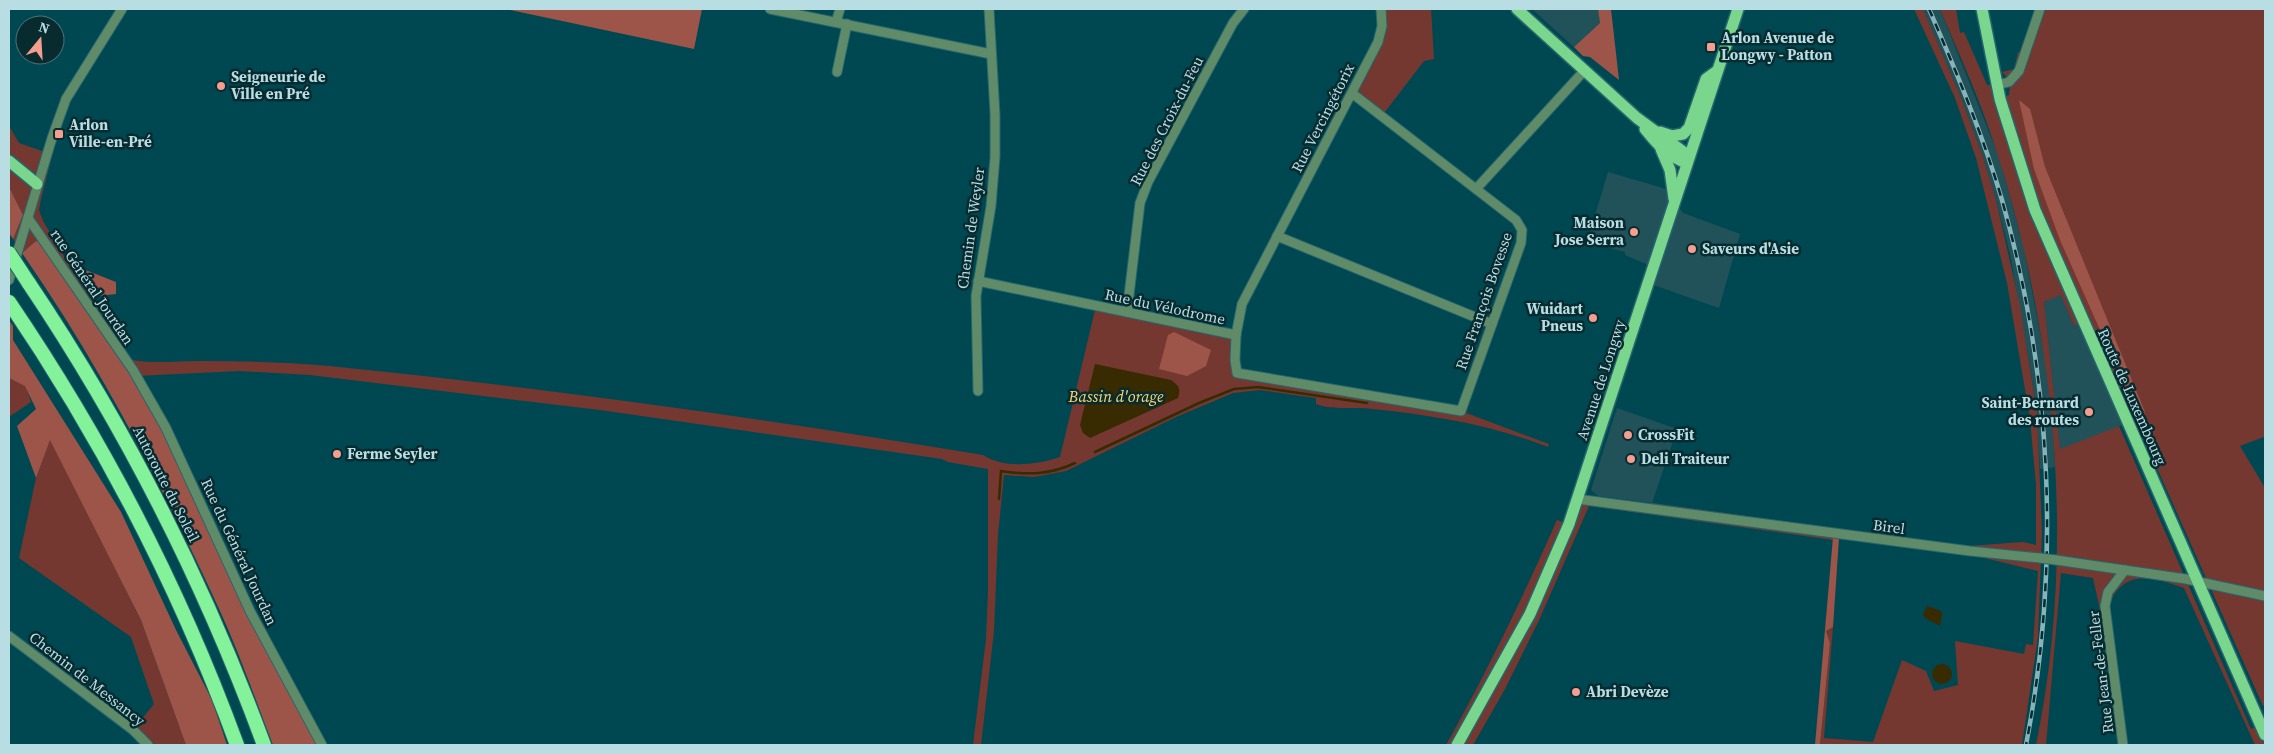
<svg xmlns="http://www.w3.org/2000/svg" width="2274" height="754" viewBox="0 0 2274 754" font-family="'Source Serif 4',serif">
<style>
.built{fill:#21525a}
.green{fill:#753830}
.forest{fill:#9d554a}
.water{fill:#382a01}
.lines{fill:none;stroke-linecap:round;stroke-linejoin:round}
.stream{stroke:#382a01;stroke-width:2.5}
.minor-casing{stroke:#25666e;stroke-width:11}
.major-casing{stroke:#25666e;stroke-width:14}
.highway-casing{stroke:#25666e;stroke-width:16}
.minor{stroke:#608b68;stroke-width:9}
.major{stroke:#7ad58d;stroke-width:11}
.highway{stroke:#83f29b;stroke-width:14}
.rail-casing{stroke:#85b4ba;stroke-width:4.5}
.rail{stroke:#082b30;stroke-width:2.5;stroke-dasharray:8;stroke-linecap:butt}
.minor-bridge-casing{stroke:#25666e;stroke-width:11;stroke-linecap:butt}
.highway-bridge-casing{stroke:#25666e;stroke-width:16;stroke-linecap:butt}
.minor-bridge{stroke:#608b68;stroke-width:9}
.highway-bridge{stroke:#83f29b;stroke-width:14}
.poi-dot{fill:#f59d8f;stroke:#082b30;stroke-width:2}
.labels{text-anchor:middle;stroke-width:5;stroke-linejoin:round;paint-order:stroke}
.poi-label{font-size:15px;font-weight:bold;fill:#b8dde3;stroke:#082b30;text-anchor:start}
.street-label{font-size:15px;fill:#b8dde3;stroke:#082b30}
.water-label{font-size:16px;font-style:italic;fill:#fbd56f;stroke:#082b30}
</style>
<rect width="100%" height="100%" fill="#004851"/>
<g class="built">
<polygon points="1532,9 1598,9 1600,23 1574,47"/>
<polygon points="1923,9 1940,9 1997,152 2010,197 2024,250 2045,358 2052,411 2055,467 2040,469 2037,413 2029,361 2010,254 1996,200 1983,157 1960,95"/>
<polygon points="1608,172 1666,189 1683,213 1740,234 1719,308 1648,283 1653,267 1625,255 1625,252 1587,242"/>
<polygon points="2061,294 2074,326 2082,322 2127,423 2060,450 2044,302"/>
<polygon points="1617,408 1677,429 1652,503 1598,496 1591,490"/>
</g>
<g class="green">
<polygon points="1381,9 1431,9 1434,59 1424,61 1381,117 1353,94 1378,42"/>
<path d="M1914,9H1923L1960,95L1983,157L1996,200L2020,306L2037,413L2042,532L2038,637L2022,745H1820L1830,643L1826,631L1833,627L1824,738L1873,742L1902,660L1926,671L1934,691L1958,685L1955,641L2024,654L2026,644L2033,645L2038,571L1968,554L1833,537V540L1589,506L1540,618L1505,689L1473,745H1446C1487,672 1523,597 1557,520L1569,524L1577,499L1647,508L1652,503L1968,546L2023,542L2036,545V485L2030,419L2007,283L1976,158L1955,98Z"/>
<path d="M1940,9H1956L1960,33L1964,32L1987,85H1997L2000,98L2009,95C2010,85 2011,80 2002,72L2014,69L2018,52L2021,53L2036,9H2265V439L2264,437L2240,446L2265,488V705L2263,706L2141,432L2132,436L2082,323L2074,326L2061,295L2044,302L2060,449L2119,426L2251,729L2265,722V745H2255L2184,588C2153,577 2122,568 2109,606L2128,745H2119L2099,605L2093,578L2061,573L2046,745H2036C2076,552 2057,340 1997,153C1982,104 1960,56 1940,9Z"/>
<path d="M9,126L19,143L42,151L54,148L41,199L39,210L43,221L68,263L132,360C155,364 177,361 200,361C244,361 286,362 329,366C548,388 766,419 983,455C1005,469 1036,465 1060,457L1096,306L1236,335L1237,373L1461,411L1549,444L1548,447C1493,425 1431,415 1373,409C1354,406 1334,411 1316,404V398L1260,390L1233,393L1176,417L1066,471L1034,477L1004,475L998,534L994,631L981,745H973L986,639L988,593V469L948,462L942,459L600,410L310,375L239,371L136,376L36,241L22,253L13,239L23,215L9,187Z"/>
<polygon points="9,378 26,386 31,402 9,417"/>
<polygon points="50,439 141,620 186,745 146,745 133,730 154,704 131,637 19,558 36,478"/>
</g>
<g class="forest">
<polygon points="506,9 702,9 694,49"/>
<polygon points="1598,9 1611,9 1619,80 1590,57 1583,56 1574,47 1600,23"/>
<polygon points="2019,100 2030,109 2045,167 2145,412 2138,415 2060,240 2034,169"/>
<polygon points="9,187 23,215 13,239 9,233"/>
<path d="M36,241L48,246L149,397L250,611L322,745H273C256,701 240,655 220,611C163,487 100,365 22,253Z"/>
<polygon points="68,263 116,282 116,294 90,297"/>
<polygon points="9,320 13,326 13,340 121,512 176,630 212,700 227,745 186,745 141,620 50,440 36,478 17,426 36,409 25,386 9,378"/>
<polygon points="1174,332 1211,350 1206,366 1187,376 1159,369 1168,335"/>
<polygon points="1833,537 1839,538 1833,627 1826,631 1830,643 1820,745 1815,745"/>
</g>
<g class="water">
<path d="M1095,364L1171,380C1179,386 1181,388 1178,398L1090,438L1083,433L1080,425Z"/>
<polygon points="1927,606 1941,611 1942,614 1940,626 1925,618 1923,615"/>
<circle cx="1942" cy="674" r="10"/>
</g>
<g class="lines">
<g class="stream">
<polyline points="1095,452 1199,403 1234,389 1258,387 1367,403"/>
<path d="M999,499L1001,471C1028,475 1050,475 1075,463"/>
</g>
<defs>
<g id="minor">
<polyline points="770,9 991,54"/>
<polyline points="836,22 840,9"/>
<polyline points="837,72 847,24"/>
<polyline points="1997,85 2009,82 2019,71 2040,9"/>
<polyline points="1476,189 1584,71"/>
<polyline points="28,218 133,370 166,428 250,611 322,745"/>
<polyline points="1277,236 1492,324"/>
<polyline points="9,280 52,138 66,99 122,9"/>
<polyline points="978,281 1236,335 1235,360 1237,373 1461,411 1521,243 1522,230 1516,220 1353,94"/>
<polyline points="1127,312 1140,203 1148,182 1233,23 1244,9"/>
<polyline points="1236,335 1242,304 1378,42 1382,26 1381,9"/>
<polyline points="978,391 976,296 991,206 995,157 995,114 989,9"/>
<polyline points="1577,499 1970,551 2040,558"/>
<polyline points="2056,560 2186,579 2265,596"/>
<polyline points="9,636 133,730 148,745"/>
<polyline points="2123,745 2105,606 2108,592 2125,570"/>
</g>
<g id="major">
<polyline points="1517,9 1637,118 1689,156"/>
<polyline points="1982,9 2000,99 2035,210 2265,735"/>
<path d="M1645,129C1658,145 1668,157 1687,163"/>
<polyline points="1660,132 1672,136 1683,134 1689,128 1706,79 1717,71"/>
<polyline points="1661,149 1670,170 1674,199"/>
<polyline points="9,161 37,184"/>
<polyline points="1457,745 1530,614 1569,524 1738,9"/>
</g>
<g id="highway">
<path d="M28,282C125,426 204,582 264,745"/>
<path d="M9,302C102,439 180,589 237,745"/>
</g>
</defs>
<use href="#minor" class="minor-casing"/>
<use href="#major" class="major-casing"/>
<use href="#highway" class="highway-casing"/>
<use href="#minor" class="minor"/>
<use href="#major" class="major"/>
<use href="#highway" class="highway"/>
<defs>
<path id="rail" d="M1929,9C1956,71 1983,135 2002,200C2052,376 2061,566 2026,745"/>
</defs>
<use href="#rail" class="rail-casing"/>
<use href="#rail" class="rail"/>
<defs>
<polyline id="minor-bridge" points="2040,558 2056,560"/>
<polyline id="highway-bridge" points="9,253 28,282"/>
</defs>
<use href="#minor-bridge" class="minor-bridge-casing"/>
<use href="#highway-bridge" class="highway-bridge-casing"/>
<use href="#minor-bridge" class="minor-bridge"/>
<use href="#highway-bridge" class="highway-bridge"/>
</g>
<g class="poi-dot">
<rect x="1706" y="42" width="10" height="10" rx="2.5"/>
<circle cx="221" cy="86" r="5"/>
<rect x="54" y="129" width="10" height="10" rx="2.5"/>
<circle cx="1634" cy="232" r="5"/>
<circle cx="1692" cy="249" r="5"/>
<circle cx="1593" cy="318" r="5"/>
<circle cx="2089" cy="412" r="5"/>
<circle cx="1628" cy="435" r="5"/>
<circle cx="337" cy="454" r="5"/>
<circle cx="1631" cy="459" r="5"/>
<circle cx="1576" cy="692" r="5"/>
</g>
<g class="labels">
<g class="poi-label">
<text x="1721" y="43">Arlon Avenue de<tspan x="1721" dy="17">Longwy - Patton</tspan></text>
<text x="231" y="82">Seigneurie de<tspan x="231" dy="17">Ville en Pré</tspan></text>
<text x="69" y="130">Arlon<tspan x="69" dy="17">Ville-en-Pré</tspan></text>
<text x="1624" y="228" text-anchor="end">Maison<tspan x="1624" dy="17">Jose Serra</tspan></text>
<text x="1702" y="254">Saveurs d'Asie</text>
<text x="1583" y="314" text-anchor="end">Wuidart<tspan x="1583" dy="17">Pneus</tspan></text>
<text x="2079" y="408" text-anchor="end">Saint-Bernard<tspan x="2079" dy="17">des routes</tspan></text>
<text x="1638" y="440">CrossFit</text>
<text x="347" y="459">Ferme Seyler</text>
<text x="1641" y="464">Deli Traiteur</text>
<text x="1586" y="697">Abri Devèze</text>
</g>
<g class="street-label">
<text transform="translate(1323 118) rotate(-63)" y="5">Rue Vercingétorix</text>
<text transform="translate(1167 121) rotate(-63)" y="5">Rue des Croix-du-Feu</text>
<text transform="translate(971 228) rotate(-82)" y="5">Chemin de Weyler</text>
<text transform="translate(92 287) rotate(56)" y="5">rue Général Jourdan</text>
<text transform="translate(1484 301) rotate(-71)" y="5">Rue François Bovesse</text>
<text transform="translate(1165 307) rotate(12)" y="5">Rue du Vélodrome</text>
<text transform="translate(1601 380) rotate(-72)" y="5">Avenue de Longwy</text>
<text transform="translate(2132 397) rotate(66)" y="5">Route de Luxembourg</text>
<text transform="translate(166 484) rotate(63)" y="5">Autoroute du Soleil</text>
<text transform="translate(1889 527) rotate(8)" y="5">Birel</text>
<text transform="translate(239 552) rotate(65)" y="5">Rue du Général Jourdan</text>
<text transform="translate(2101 672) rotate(-97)" y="5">Rue Jean-de-Feller</text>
<text transform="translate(87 679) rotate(38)" y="5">Chemin de Messancy</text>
</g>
<g class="water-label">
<text x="1116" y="402">Bassin d'orage</text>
</g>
</g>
<rect width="2274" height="754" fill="none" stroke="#b8dde3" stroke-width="20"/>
<g transform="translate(40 40) rotate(18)"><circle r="24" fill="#082b30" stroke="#4e7278"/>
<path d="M0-4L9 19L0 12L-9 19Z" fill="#f59d8f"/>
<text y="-8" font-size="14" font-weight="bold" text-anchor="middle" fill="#b8dde3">N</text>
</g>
</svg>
